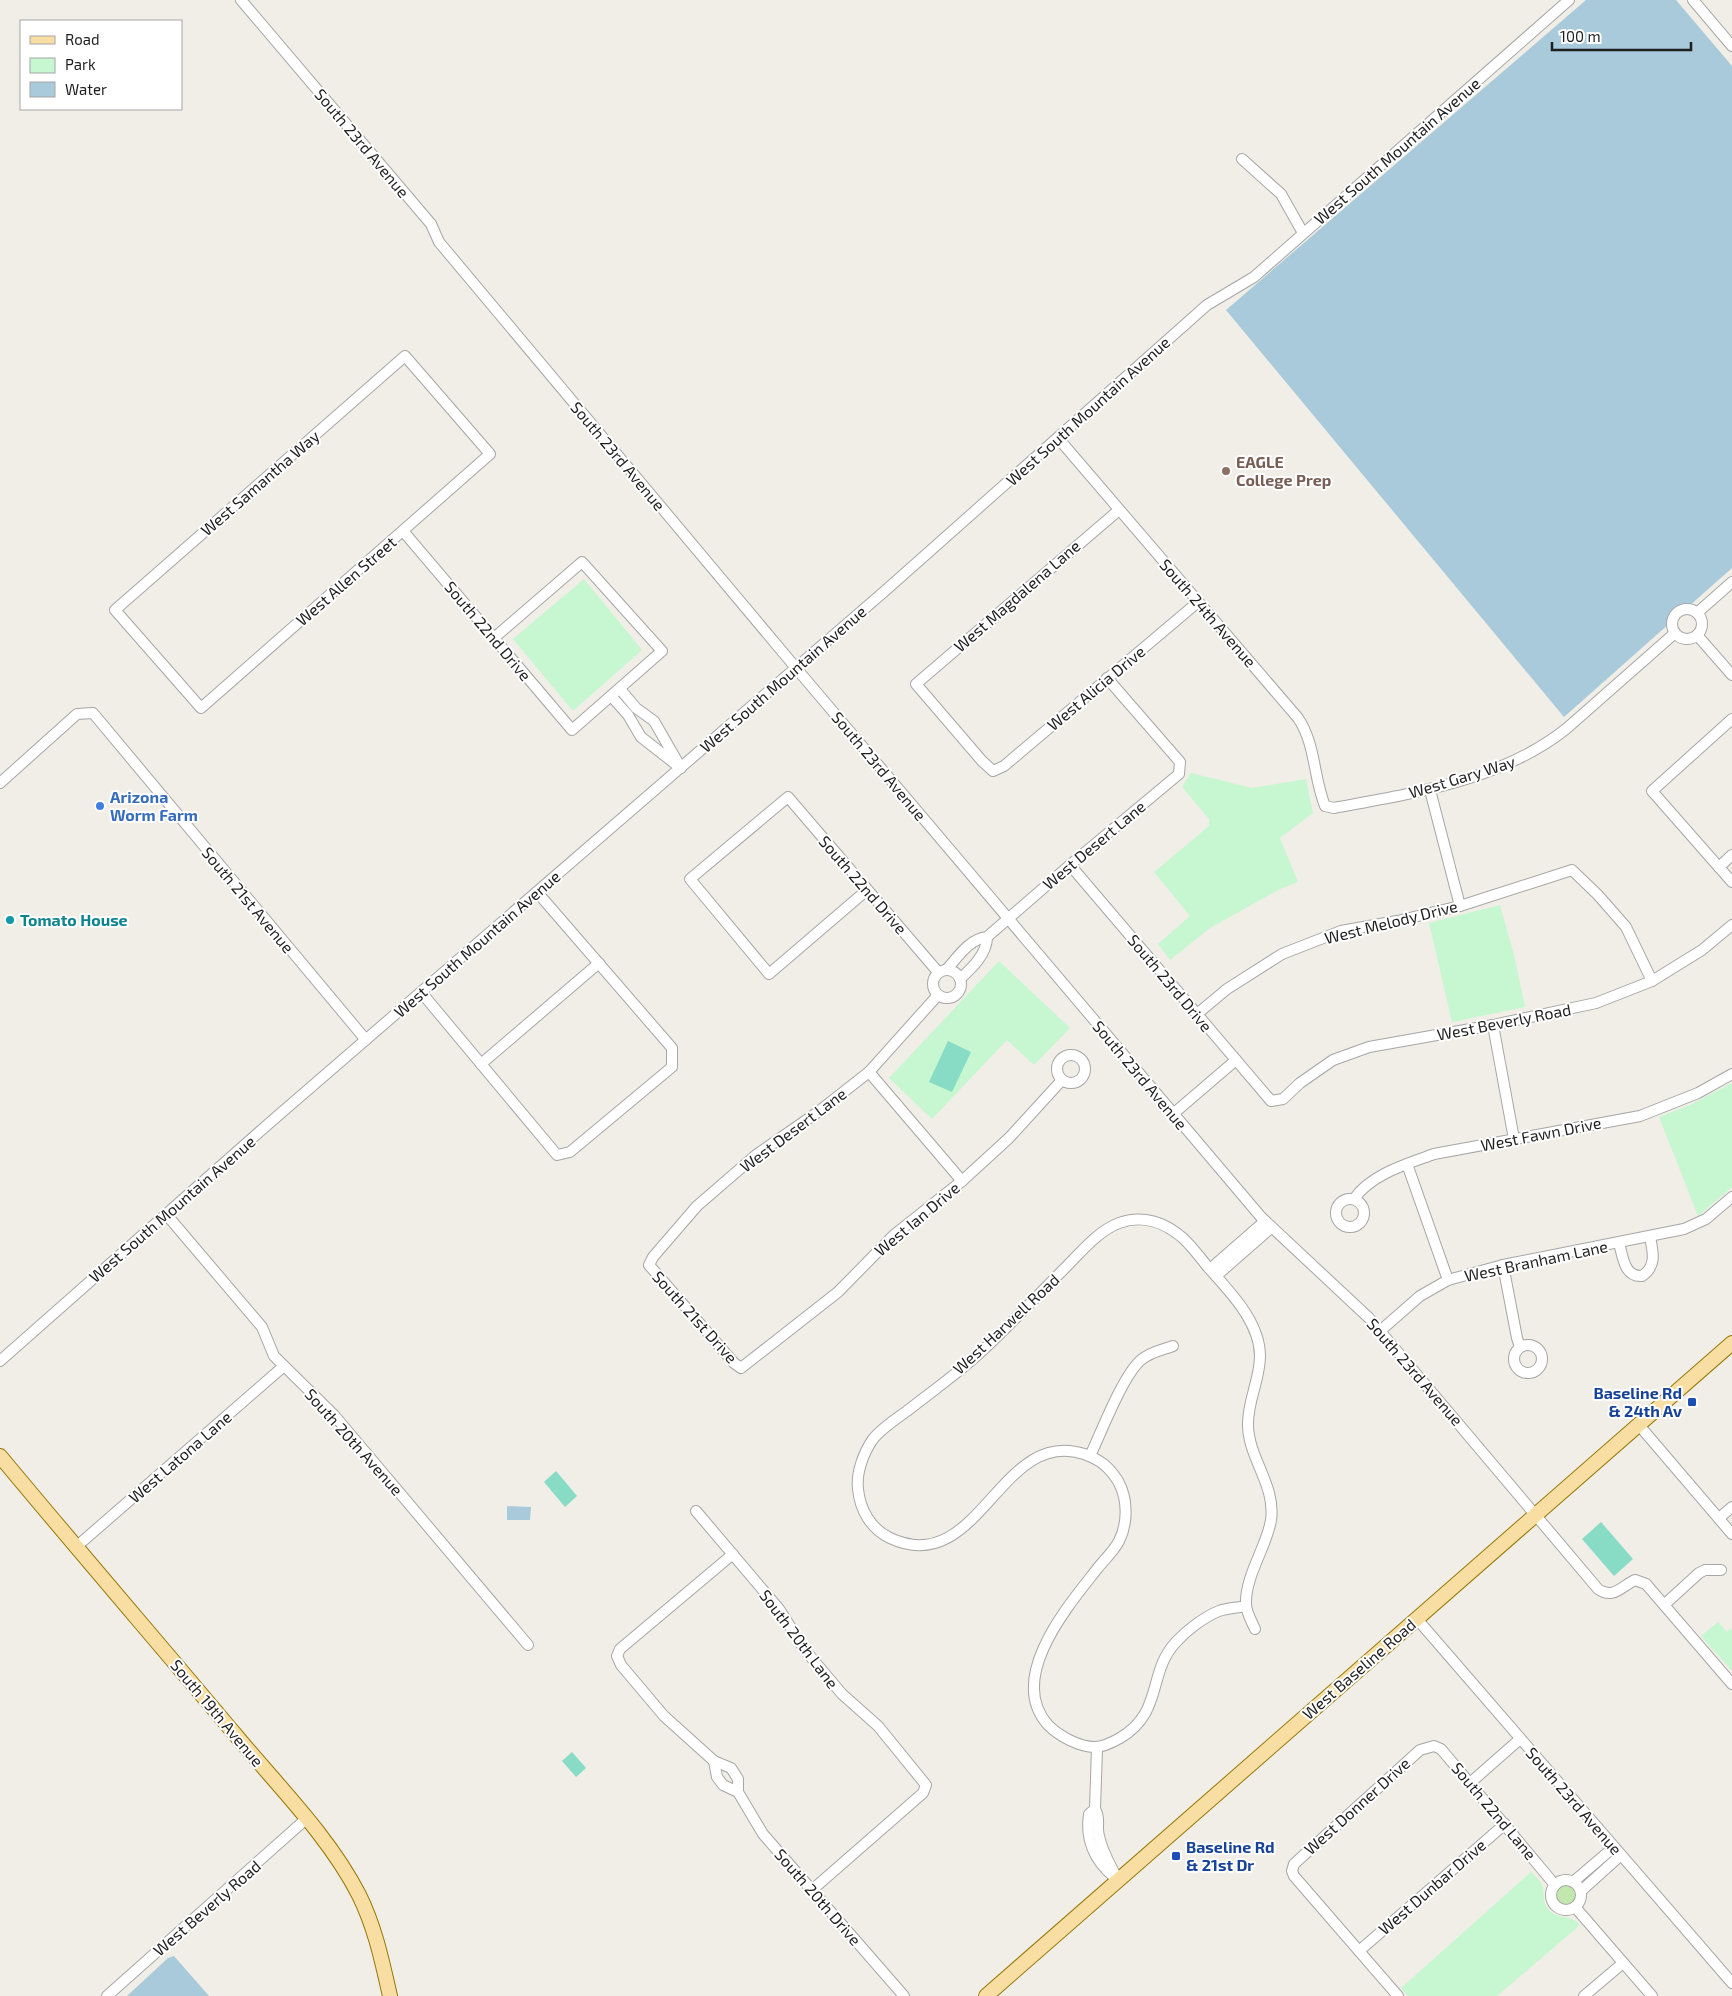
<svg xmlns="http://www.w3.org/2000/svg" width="1732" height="1996" viewBox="0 0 1732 1996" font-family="'Exo 2',sans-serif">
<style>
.grass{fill:#c3e8ae}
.park{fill:#c6f7d0}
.pitch{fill:#88dbc5}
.water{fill:#a9cadb}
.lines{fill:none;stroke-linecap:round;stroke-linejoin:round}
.minor-casing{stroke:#a6a6a6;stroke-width:12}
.major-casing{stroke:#957706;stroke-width:16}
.minor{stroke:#fff;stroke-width:10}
.major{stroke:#f8dea3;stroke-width:14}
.education-dot{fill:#8d6e63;stroke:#fff;stroke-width:2}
.shop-dot{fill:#3f7fe0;stroke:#fff;stroke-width:2}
.culture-dot{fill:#0f9aa8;stroke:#fff;stroke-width:2}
.transit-dot{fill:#1a4fb4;stroke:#fff;stroke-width:2}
.labels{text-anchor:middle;stroke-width:4;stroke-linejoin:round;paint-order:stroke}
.street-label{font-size:16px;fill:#1f1f1f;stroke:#fff}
.education-label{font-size:16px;font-weight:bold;fill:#785e54;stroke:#fff;text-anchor:start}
.shop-label{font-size:16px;font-weight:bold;fill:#366cbe;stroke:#fff;text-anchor:start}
.culture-label{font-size:16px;font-weight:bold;fill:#0d838f;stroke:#fff;text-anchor:start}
.transit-label{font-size:16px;font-weight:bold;fill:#164399;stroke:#fff;text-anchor:end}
</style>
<rect width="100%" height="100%" fill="#f0eee6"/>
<circle class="grass" cx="1566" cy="1895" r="10"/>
<g class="park">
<polygon points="584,579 642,650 573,711 513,639"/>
<polygon points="1191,773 1252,788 1306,779 1313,813 1280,838 1298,882 1280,889 1210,928 1170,960 1158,944 1190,916 1154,872 1209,826 1209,819 1182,787"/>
<polygon points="1500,905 1514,955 1525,1007 1452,1022 1429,923"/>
<polygon points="999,961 1070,1028 1034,1065 1007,1040 932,1119 889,1078"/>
<polygon points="1732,1083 1732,1187 1698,1216 1659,1117 1690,1105"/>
<polygon points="1718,1622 1727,1632 1732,1628 1732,1671 1701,1636"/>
<path d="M1531,1872C1535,1876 1542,1882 1543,1888C1545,1896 1542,1903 1549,1910C1558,1920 1572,1914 1580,1925L1497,1996H1408L1401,1988Z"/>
</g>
<g class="pitch">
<polygon points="948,1041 971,1052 952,1092 929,1082"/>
<polygon points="556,1471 577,1496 565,1507 544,1482"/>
<polygon points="1601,1522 1633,1559 1614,1576 1582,1539"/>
<polygon points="572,1752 586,1768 576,1777 562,1761"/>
</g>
<g class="water">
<polygon points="1586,0 1676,0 1732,66 1732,568 1564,717 1226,310"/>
<polygon points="507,1506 531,1507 530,1520 507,1520"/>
<polygon points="174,1956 209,1996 127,1996 168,1958"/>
</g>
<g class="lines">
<defs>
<g id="minor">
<path d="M241,0L431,224L439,242L796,668L1261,1217L1369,1318L1598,1589C1613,1600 1622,1586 1635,1580L1646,1584L1732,1684"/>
<polyline points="1693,0 1732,46"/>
<polyline points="1242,159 1281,194 1303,233"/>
<polygon points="405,356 490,454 201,708 115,610"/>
<path d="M1058,438L1298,718C1316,745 1313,776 1325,806L1334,808C1414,793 1500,781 1566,729L1675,633"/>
<polyline points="1119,510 916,684 982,761 993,771 1004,766 1198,602"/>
<polyline points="403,531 572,730 662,651 582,562 494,638"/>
<circle cx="1687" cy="624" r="15"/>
<polyline points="1697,613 1732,582"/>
<polyline points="1697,635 1732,675"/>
<polyline points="620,689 636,708 654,721 681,768"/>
<polyline points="612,697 628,715 641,737 678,766"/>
<polyline points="1732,719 1652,791 1732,882"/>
<polyline points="0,783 77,714 93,713 366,1040"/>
<polyline points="1430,790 1460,906"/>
<polyline points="1070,865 1271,1101 1283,1099 1300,1083 1333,1060 1369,1047 1493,1025 1596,1003 1652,981 1702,950 1732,925"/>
<polyline points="1719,867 1732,855"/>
<polyline points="867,890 769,974 690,879 788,797 938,972"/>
<path d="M947,969C958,957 969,939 987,937L1070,865L1179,774L1180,762L1107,678"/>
<circle cx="947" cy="984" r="14"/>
<path d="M960,979C972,968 987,954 987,937"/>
<polyline points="421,992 557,1155 570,1152 672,1067 672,1048 537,892"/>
<polyline points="938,995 869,1072 818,1112 756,1155 697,1206 653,1257 649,1265 734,1363 741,1368 838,1292 894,1235 962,1181 1009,1138 1062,1080"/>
<polyline points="1197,1014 1227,989 1282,954 1341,931 1397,921 1460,906 1572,870 1598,895 1626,927 1652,981"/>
<polyline points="1493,1025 1514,1139"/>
<circle cx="1071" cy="1069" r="14"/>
<polyline points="481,1064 599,963"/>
<polyline points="869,1072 962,1181"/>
<polyline points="1173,1114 1236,1060"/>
<polyline points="1407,1164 1448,1280"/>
<circle cx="1350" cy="1213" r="14"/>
<path d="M1354,1199C1371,1174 1407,1164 1434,1154L1640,1116L1698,1093L1732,1074"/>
<polyline points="166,1214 262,1327 274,1356 334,1415 528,1645"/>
<path d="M1619,1243C1623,1257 1624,1277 1642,1276C1657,1266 1653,1252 1650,1237"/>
<polyline points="1503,1265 1517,1338 1520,1347"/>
<polyline points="1210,1269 1265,1221"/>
<polyline points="1216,1276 1271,1228"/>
<polyline points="1380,1331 1420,1296 1448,1280 1503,1265 1684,1229 1706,1219 1732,1197"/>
<circle cx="1528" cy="1359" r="14"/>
<polyline points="0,1361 266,1126 886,590 1207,305 1254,277 1569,0"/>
<polyline points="1638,1424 1732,1534"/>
<path d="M1090,1456C1101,1433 1123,1375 1141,1360C1150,1352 1162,1350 1173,1346"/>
<polyline points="696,1511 779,1609 805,1650 842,1694 878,1726 926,1785 923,1793 812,1890"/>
<polyline points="1719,1518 1732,1507"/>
<polyline points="76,1547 284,1366"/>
<polyline points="733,1554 620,1649 617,1656 621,1665 664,1716 714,1761 731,1768 738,1779 738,1792"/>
<polyline points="1664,1605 1699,1573 1705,1570 1721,1570"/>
<path d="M1245,1606C1237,1608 1227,1608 1219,1611C1204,1617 1187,1630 1176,1642C1147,1673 1164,1712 1120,1738C1113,1742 1103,1747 1095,1747C1079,1747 1059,1736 1048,1725C1006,1678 1068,1606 1097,1569C1104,1560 1114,1551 1119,1541C1128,1523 1128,1499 1118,1481C1109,1467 1101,1460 1084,1454C1000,1426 979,1580 890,1538C871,1529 860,1510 858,1489C856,1472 864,1452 873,1439C882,1428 896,1419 907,1411C932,1391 960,1372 983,1350C1011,1324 1038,1295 1065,1268C1081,1252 1098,1231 1119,1223C1143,1214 1166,1223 1184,1239C1192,1247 1200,1257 1207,1266C1228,1290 1260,1321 1260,1356C1260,1380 1247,1402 1248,1426C1249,1459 1276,1486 1271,1520C1267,1546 1245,1576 1246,1604C1246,1612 1252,1622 1255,1629"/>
<polyline points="1417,1619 1732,1983"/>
<path d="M1097,1748L1095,1809C1101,1818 1096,1827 1099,1836C1102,1852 1111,1866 1118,1880"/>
<polyline points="714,1761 717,1777 723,1785 738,1792 763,1834 904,1996"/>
<polyline points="1470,1783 1520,1739"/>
<path d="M1095,1809L1089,1814C1085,1840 1094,1860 1114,1877"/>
<circle cx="1566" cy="1895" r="15"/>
<polyline points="1573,1882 1614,1847"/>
<polyline points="1581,1891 1621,1855"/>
<polyline points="1575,1907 1652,1996"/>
<polyline points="1359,1951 1505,1824"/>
<polyline points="107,1996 306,1819"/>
<polyline points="1398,1996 1294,1876 1292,1871 1294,1864 1420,1750 1434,1746 1441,1749 1555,1885"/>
<polyline points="1584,1996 1623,1963"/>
</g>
<g id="major">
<path d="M0,1456C79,1551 160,1645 239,1739C280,1788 330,1838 359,1895C375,1927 382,1961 390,1996"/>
<polyline points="986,1996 1732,1343"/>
</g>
</defs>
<use href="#minor" class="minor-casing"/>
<use href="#major" class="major-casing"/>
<use href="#minor" class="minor"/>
<use href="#major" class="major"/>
</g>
<circle class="education-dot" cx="1226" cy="471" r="5"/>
<circle class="shop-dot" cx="100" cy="806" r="5"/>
<circle class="culture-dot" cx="10" cy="920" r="5"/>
<g class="transit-dot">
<rect x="1687" y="1397" width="10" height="10" rx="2.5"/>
<rect x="1171" y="1851" width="10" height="10" rx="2.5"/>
</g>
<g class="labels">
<g class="street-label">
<text transform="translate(362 143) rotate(50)" y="6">South 23rd Avenue</text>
<text transform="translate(1397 151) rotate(-41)" y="6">West South Mountain Avenue</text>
<text transform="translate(1088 411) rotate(-42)" y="6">West South Mountain Avenue</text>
<text transform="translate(618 456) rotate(50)" y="6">South 23rd Avenue</text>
<text transform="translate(260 483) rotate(-41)" y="6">West Samantha Way</text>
<text transform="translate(346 581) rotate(-41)" y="6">West Allen Street</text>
<text transform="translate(1017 596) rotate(-41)" y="6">West Magdalena Lane</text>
<text transform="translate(1208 613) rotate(49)" y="6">South 24th Avenue</text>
<text transform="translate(488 631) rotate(50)" y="6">South 22nd Drive</text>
<text transform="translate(783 679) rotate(-41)" y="6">West South Mountain Avenue</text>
<text transform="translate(1096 688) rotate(-40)" y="6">West Alicia Drive</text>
<text transform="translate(879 766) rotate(50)" y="6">South 23rd Avenue</text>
<text transform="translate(1462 777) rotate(-17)" y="6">West Gary Way</text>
<text transform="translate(1094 845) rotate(-40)" y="6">West Desert Lane</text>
<text transform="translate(863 885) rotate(49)" y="6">South 22nd Drive</text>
<text transform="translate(248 900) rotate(50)" y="6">South 21st Avenue</text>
<text transform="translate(1391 922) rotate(-14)" y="6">West Melody Drive</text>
<text transform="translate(477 944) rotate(-41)" y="6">West South Mountain Avenue</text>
<text transform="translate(1170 983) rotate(50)" y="6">South 23rd Drive</text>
<text transform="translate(1504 1022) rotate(-11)" y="6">West Beverly Road</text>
<text transform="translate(1140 1075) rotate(50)" y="6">South 23rd Avenue</text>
<text transform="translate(793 1130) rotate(-37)" y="6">West Desert Lane</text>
<text transform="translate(1541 1134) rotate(-11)" y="6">West Fawn Drive</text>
<text transform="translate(172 1209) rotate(-41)" y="6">West South Mountain Avenue</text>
<text transform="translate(917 1219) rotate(-40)" y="6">West Ian Drive</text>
<text transform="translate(1536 1261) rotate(-12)" y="6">West Branham Lane</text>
<text transform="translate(695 1317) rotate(48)" y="6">South 21st Drive</text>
<text transform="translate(1006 1324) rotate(-43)" y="6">West Harwell Road</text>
<text transform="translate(1415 1372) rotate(49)" y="6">South 23rd Avenue</text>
<text transform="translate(354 1442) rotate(48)" y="6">South 20th Avenue</text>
<text transform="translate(180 1457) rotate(-41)" y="6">West Latona Lane</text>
<text transform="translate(799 1639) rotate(53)" y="6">South 20th Lane</text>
<text transform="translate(1359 1669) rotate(-41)" y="6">West Baseline Road</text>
<text transform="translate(217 1713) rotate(50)" y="6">South 19th Avenue</text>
<text transform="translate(1574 1801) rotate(49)" y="6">South 23rd Avenue</text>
<text transform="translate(1357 1806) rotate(-42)" y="6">West Donner Drive</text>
<text transform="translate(1494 1811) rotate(50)" y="6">South 22nd Lane</text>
<text transform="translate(1432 1887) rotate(-41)" y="6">West Dunbar Drive</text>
<text transform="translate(818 1897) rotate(49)" y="6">South 20th Drive</text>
<text transform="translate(207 1908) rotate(-41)" y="6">West Beverly Road</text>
</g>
<g class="education-label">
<text x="1236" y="468">EAGLE<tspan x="1236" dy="18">College Prep</tspan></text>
</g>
<g class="shop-label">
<text x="110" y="803">Arizona<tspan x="110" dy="18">Worm Farm</tspan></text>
</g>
<g class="culture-label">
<text x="20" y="926">Tomato House</text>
</g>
<g class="transit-label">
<text x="1682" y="1399">Baseline Rd<tspan x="1682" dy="18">&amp; 24th Av</tspan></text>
<text x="1186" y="1853" text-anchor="start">Baseline Rd<tspan x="1186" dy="18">&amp; 21st Dr</tspan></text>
</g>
</g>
<rect x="20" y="20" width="162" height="90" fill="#ffffff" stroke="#a5a5a5"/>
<rect x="30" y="36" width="25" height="8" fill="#f8dea3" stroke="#a5a5a5"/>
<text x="65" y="45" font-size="15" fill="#1f1f1f">Road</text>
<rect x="30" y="58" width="25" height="15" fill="#c6f7d0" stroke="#a5a5a5"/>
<text x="65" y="70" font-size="15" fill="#1f1f1f">Park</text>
<rect x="30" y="82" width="25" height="15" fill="#a9cadb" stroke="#a5a5a5"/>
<text x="65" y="95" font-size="15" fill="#1f1f1f">Water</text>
<path d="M1552 42v8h139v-8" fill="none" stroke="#1f1f1f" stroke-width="2.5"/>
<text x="1560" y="42" font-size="15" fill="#1f1f1f" stroke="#ffffff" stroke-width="4" paint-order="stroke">100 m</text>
</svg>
